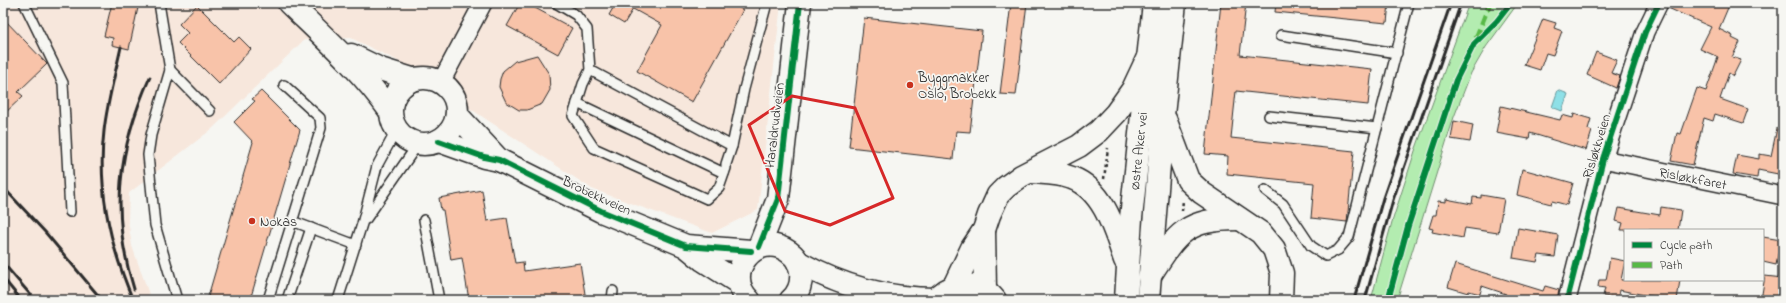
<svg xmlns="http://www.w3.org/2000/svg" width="1786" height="303" viewBox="0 0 1786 303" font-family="'Indie Flower',sans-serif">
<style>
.built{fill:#f7e7dc}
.green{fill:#b3ecb0;stroke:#6f8c6e}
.water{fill:#8ee0e7;stroke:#66989c}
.building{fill:#f8c3a9;stroke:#2b2b2b}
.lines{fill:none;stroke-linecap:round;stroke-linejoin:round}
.service-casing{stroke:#2b2b2b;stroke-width:12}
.minor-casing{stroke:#2b2b2b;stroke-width:20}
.tertiary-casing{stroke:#2b2b2b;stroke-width:25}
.trunk-casing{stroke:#2b2b2b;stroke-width:25}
.path{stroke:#2b2b2b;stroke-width:2.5;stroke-dasharray:3 3;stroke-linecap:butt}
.service{stroke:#f6f6f2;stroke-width:9}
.minor{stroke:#f6f6f2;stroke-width:17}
.tertiary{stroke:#f6f6f2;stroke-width:22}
.trunk{stroke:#f6f6f2;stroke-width:22}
.rail{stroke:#2b2b2b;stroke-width:3}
.quiet{stroke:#58b947;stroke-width:5;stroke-dasharray:10 5;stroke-linecap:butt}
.cycleway-casing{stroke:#f6f6f2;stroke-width:8}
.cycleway{stroke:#00873e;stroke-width:6}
.marked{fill:none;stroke:#d62828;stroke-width:3;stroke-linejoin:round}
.poi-dot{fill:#c8321e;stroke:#f6f6f2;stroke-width:1.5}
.labels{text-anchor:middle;stroke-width:3.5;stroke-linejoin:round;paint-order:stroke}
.poi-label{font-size:14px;fill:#2b2b2b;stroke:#f6f6f2;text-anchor:start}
.street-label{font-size:14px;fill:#2b2b2b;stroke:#f6f6f2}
</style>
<rect width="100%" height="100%" fill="#f6f6f2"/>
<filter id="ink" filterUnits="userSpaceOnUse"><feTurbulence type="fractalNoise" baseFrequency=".025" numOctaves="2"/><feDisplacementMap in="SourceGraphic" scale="8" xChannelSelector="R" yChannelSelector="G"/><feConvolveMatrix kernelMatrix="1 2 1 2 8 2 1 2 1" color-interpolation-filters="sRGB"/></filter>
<g filter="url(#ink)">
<polygon class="built" points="3,3 781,3 758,210 712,233 592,189 398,61 351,38 304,40 212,129 129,193 128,220 132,246 151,300 3,300"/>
<polygon class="green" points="1469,3 1518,3 1486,47 1471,73 1454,117 1397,300 1371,300 1392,222 1415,151"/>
<polygon class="water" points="1558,90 1568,94 1562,111 1552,107"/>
<g class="building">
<polygon points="112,3 139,3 129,49 112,45 113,38 104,36"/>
<polygon points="520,3 526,3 572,28 558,54 507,26"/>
<polygon points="616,3 731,3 743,10 692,102 637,71 662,25 633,9 624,24 609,15"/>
<polygon points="1011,3 1027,3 1016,95 1000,94"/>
<polygon points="1221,3 1246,3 1240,55 1372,69 1368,105 1236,91 1231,138 1354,151 1347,222 1311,218 1314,183 1227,174 1228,156 1205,154"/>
<polygon points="1276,3 1389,3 1387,23 1275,12"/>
<polygon points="1669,3 1730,3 1719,29 1733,36 1732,38 1740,42 1732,57 1741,60 1733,76 1729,73 1720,99 1748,109 1743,123 1715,114 1713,121 1704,118 1693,165 1671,161 1677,133 1681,134 1697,88 1706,91 1718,57 1700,49 1711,27 1668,8"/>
<polygon points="197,5 234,42 239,37 251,49 219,84 178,43 188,33 179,24"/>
<polygon points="3,18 47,64 18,92 23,96 3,115"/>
<polygon points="864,18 982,31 970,132 956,131 953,159 849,147"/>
<polygon points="1543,19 1556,23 1554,28 1562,31 1553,55 1546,53 1540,70 1524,65"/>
<polygon points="1596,52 1617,60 1611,73 1620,76 1616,88 1587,75"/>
<polygon points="537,55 549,74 550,90 542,104 527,110 519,110 506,102 499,87 500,79 503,71 515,61"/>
<polygon points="261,91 300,130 250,300 207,300 253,142 234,122 255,101 252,99"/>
<polygon points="1501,106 1560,120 1562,115 1573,118 1574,114 1591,119 1588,129 1592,131 1586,150 1530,133 1529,139 1496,133"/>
<polygon points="1454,121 1473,125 1470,142 1451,139"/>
<polygon points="1777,128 1783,129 1783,172 1779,172 1778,174 1758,170 1757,178 1733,174 1737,155 1759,159 1759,154 1771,156"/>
<polygon points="1522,169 1573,183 1567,205 1552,201 1551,204 1517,195"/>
<polygon points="482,190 487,221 507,218 515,263 523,262 524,271 580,263 586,300 469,300 462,258 451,260 443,210 441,210 439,198"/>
<polygon points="1481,195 1504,199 1498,233 1465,228 1463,238 1432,232 1433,229 1429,228 1433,215 1436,215 1438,201 1446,202 1446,199 1472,204 1473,197 1481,198"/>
<polygon points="1661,207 1681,210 1678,230 1621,230 1623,223 1616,221 1619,208 1660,215"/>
<polygon points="1518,228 1558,235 1555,257 1539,255 1537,262 1513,258"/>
<polygon points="1763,237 1781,240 1776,265 1763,262"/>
<polygon points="1610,258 1625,261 1621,280 1680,280 1677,300 1663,300 1656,299 1656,297 1619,290 1618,298 1603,296 1605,288 1598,287 1599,280 1606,280"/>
<polygon points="1455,264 1543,291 1545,286 1559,290 1557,300 1504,300 1506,294 1482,286 1480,294 1469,291 1468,293 1448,287"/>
<polygon points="1765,276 1783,278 1783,300 1761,300"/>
</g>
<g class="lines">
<defs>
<g id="service">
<polyline points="24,3 63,83 70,212"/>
<polyline points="159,3 170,70 151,135 148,155 155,225 177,300"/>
<polyline points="556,3 576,15 587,29 590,70 583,84 573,116 594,148 707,199 719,188 726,168 726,164 732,146 744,89 767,3"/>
<polyline points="1281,35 1397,53"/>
<polyline points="170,70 210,111"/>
<polyline points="590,70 732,146"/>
<polyline points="577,103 724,173"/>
<polyline points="1269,116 1377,128"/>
<polyline points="1265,190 1283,204 1311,246 1326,256 1338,250 1349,237 1409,3"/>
<polyline points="366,219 418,144"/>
<polyline points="424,220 439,300"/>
<polyline points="292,221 356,245"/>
<polyline points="268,300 321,128 320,118 284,85"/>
<polyline points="287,300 311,228"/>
<polyline points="338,300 362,224 377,166 396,131"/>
<polyline points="612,300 613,291"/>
</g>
<g id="minor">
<polyline points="441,82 483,3"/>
<polyline points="1603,159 1783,196"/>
<polyline points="1567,300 1603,159 1645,32 1659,3"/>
</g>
<g id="tertiary">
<path d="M289,3C325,38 361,70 390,111"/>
<polyline points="351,55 380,69 412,79"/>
<circle cx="424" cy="111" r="33"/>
<polyline points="457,115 499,160"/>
<polyline points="439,141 484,157 499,160 601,211 686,246 751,251"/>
<polyline points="686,246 703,260 739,283"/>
<polyline points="759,247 778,199 800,3"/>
<path d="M798,262C842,287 886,299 937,299"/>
<path d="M940,295C957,280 981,282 995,300"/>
<path d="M749,300C721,273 757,229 789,252C796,257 800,264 801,272C802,282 799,293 791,300"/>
</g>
<g id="trunk">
<polyline points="1165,119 1188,180 1202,193 1261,233 1274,249 1282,273 1281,300"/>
<path d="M1032,172C1046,173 1060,173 1072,178C1104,190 1115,231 1125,260"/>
<polyline points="984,230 985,290"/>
<path d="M1149,277C1177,233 1185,219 1239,219"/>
<polyline points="954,286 972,248 984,230 989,215 998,195 1006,187 1021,176 1079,146 1099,131 1116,113 1133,89 1149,55"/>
<polyline points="1126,300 1131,218 1154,3"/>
<polyline points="1148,300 1163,115 1175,3"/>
</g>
</defs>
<use href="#service" class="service-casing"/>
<use href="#minor" class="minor-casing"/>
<use href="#tertiary" class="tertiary-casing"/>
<use href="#trunk" class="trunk-casing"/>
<g class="path">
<polyline points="1104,179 1108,148"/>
<polyline points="1182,211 1183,200"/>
</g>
<use href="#service" class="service"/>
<use href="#minor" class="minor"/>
<use href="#tertiary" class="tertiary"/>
<use href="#trunk" class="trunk"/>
<g class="rail">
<path d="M121,47C115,75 107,103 104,131C97,190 110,246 133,300"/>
<polyline points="3,187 45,232 102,300"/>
<polyline points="3,263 35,300"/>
<polyline points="3,278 21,300"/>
<path d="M134,289C110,214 118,148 150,77"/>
<polyline points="1354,300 1383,198 1451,3"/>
<polyline points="1365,300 1393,200 1461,3"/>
</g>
<polyline class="quiet" points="1476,38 1490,3"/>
<defs>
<g id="cycleway">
<polyline points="439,141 484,157 499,160 601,211 686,246 751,251"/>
<polyline points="759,247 778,199 800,3"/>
<polyline points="1388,300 1408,226 1456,80 1474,44 1497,21 1511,3"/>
<polyline points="1567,300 1603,159 1645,32 1659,3"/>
</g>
</defs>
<use href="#cycleway" class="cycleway-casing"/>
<use href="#cycleway" class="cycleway"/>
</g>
</g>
<path class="marked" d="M792,96L855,108L893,198L830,225L785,211L749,125Z"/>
<g class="poi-dot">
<circle cx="910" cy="85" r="4"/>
<circle cx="252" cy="221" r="4"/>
</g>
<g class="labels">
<g class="poi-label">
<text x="918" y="82">Byggmakker<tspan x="918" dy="16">Oslo, Brobekk</tspan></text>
<text x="260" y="226">Nokas</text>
</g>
<g class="street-label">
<text transform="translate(774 125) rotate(-83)" y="5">Haraldrudveien</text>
<text transform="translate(1596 146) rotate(-73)" y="5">Risløkkveien</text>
<text transform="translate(1138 151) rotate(-84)" y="5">Østre Aker vei</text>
<text transform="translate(1693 178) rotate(11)" y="5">Risløkkfaret</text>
<text transform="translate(597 195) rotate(25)" y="5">Brobekkveien</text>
</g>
</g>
<rect width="1786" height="303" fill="none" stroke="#f6f6f2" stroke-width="16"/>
<rect x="8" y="8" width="1770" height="287" fill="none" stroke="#2b2b2b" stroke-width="1.5" filter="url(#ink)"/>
<rect x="1624" y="229" width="140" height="52" fill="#f6f6f2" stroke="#a5a5a2"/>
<rect x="1632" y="242" width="20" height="6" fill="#00873e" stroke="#a5a5a2"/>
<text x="1660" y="249" font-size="12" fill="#2b2b2b">Cycle path</text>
<rect x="1632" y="262" width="20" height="6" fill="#58b947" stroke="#a5a5a2"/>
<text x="1660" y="269" font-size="12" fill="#2b2b2b">Path</text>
</svg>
